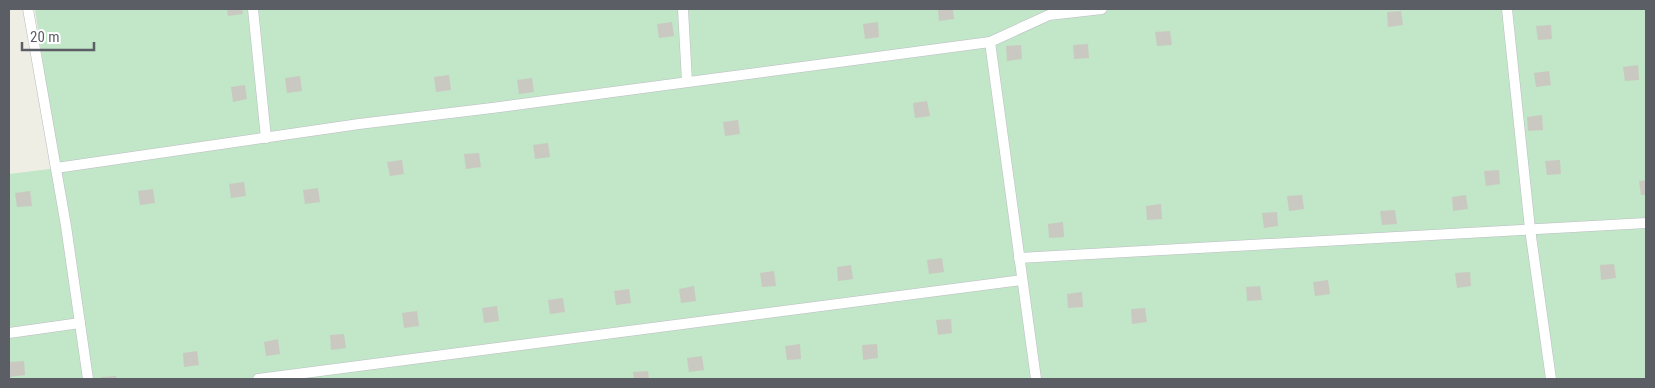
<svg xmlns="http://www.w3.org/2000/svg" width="1655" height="388" viewBox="0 0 1655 388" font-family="'Roboto Condensed',sans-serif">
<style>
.green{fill:#c1e6c8}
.building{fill:#cac9c1}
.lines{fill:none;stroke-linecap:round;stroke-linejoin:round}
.service-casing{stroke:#bcbdc3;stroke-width:11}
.service{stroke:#fff;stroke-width:10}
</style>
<rect width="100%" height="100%" fill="#efeee4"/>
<polygon class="green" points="35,9 1646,9 1646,379 9,379 9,174 58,168"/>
<g class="building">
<polygon points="227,9 242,9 243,14 228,16"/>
<polygon points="938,9 953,9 954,19 939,21"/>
<polygon points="1401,11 1403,25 1388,27 1387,12"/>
<polygon points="672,22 674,36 659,38 657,24"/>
<polygon points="878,22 879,37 865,39 863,24"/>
<polygon points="1551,25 1552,39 1538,40 1536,26"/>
<polygon points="1170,31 1172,45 1157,46 1155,32"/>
<polygon points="1088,44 1089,58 1074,59 1073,45"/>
<polygon points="1021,45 1022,59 1007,61 1006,46"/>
<polygon points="1638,65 1639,80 1625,81 1623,67"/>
<polygon points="1549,71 1551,85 1536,87 1534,73"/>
<polygon points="449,75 451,90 436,92 434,77"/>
<polygon points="300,76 302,91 287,93 285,78"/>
<polygon points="532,78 534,92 519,94 517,80"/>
<polygon points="245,85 247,99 233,102 231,87"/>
<polygon points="927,101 930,116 915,118 913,103"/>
<polygon points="1542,115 1543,130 1528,131 1527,117"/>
<polygon points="738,120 740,134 725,136 723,122"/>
<polygon points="548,143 550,157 535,159 533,145"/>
<polygon points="479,153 481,167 466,169 464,154"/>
<polygon points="402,160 404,174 390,176 387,162"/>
<polygon points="1560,160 1561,174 1547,175 1545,161"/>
<polygon points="1499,170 1500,184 1486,186 1484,171"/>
<polygon points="1646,180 1646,195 1641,195 1639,181"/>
<polygon points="244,182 246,196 231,198 229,184"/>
<polygon points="318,188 320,202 305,204 303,190"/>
<polygon points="153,189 155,203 140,205 138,191"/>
<polygon points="30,191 32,206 17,207 15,193"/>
<polygon points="1302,195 1304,209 1289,211 1287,196"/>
<polygon points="1466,195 1468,209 1453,211 1452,197"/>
<polygon points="1161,204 1162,219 1147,220 1146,206"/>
<polygon points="1395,210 1397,224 1382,225 1380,211"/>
<polygon points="1277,212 1278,226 1264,228 1262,213"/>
<polygon points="1063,222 1064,237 1049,238 1048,224"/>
<polygon points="942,258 944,272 929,274 927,260"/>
<polygon points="1614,264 1616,278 1601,280 1600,265"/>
<polygon points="851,265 853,279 838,281 837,267"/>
<polygon points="774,271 776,286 762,287 760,273"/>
<polygon points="1470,272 1471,286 1457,288 1455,273"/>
<polygon points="1328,280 1330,294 1315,296 1313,282"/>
<polygon points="694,286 696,301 681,303 679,289"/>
<polygon points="1260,286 1262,300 1247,301 1246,287"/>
<polygon points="629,289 631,303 616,305 614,291"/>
<polygon points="1082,292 1083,307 1068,308 1067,294"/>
<polygon points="563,298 565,312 550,314 548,300"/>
<polygon points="497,306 499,321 484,323 482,308"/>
<polygon points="1145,308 1147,322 1132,324 1131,309"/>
<polygon points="417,311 419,326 404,328 402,313"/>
<polygon points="951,319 952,333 938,335 936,320"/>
<polygon points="344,334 346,348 331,350 330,335"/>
<polygon points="278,339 280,354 266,356 264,342"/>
<polygon points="800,344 801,359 787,360 785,346"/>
<polygon points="877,344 878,358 863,360 862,345"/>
<polygon points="197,351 199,365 184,367 183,353"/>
<polygon points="702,356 704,370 689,372 687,358"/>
<polygon points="24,361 25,375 10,377 9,362"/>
<polygon points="648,371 649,379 634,379 633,372"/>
<polygon points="116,376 117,379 102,379 101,377"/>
</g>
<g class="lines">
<defs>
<g id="service">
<polyline points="28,9 66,226 88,379"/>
<polyline points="253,9 266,138"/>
<polyline points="683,9 687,82"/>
<polyline points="1507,9 1530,229 1551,379"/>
<polyline points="990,42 1036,379"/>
<polyline points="56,168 359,124 492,108 990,42 1049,15 1102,9"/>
<polyline points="1019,258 1646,223"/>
<polyline points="9,333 80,323"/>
<polyline points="258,379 1022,280"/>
</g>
</defs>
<use href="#service" class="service-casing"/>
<use href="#service" class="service"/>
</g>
<rect width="1655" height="388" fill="none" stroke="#5c5e65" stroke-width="20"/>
<path d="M22 42v8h72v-8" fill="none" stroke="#5c5e65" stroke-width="2.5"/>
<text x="30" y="42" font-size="15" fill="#5c5e65" stroke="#ffffff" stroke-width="4" paint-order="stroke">20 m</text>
</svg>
